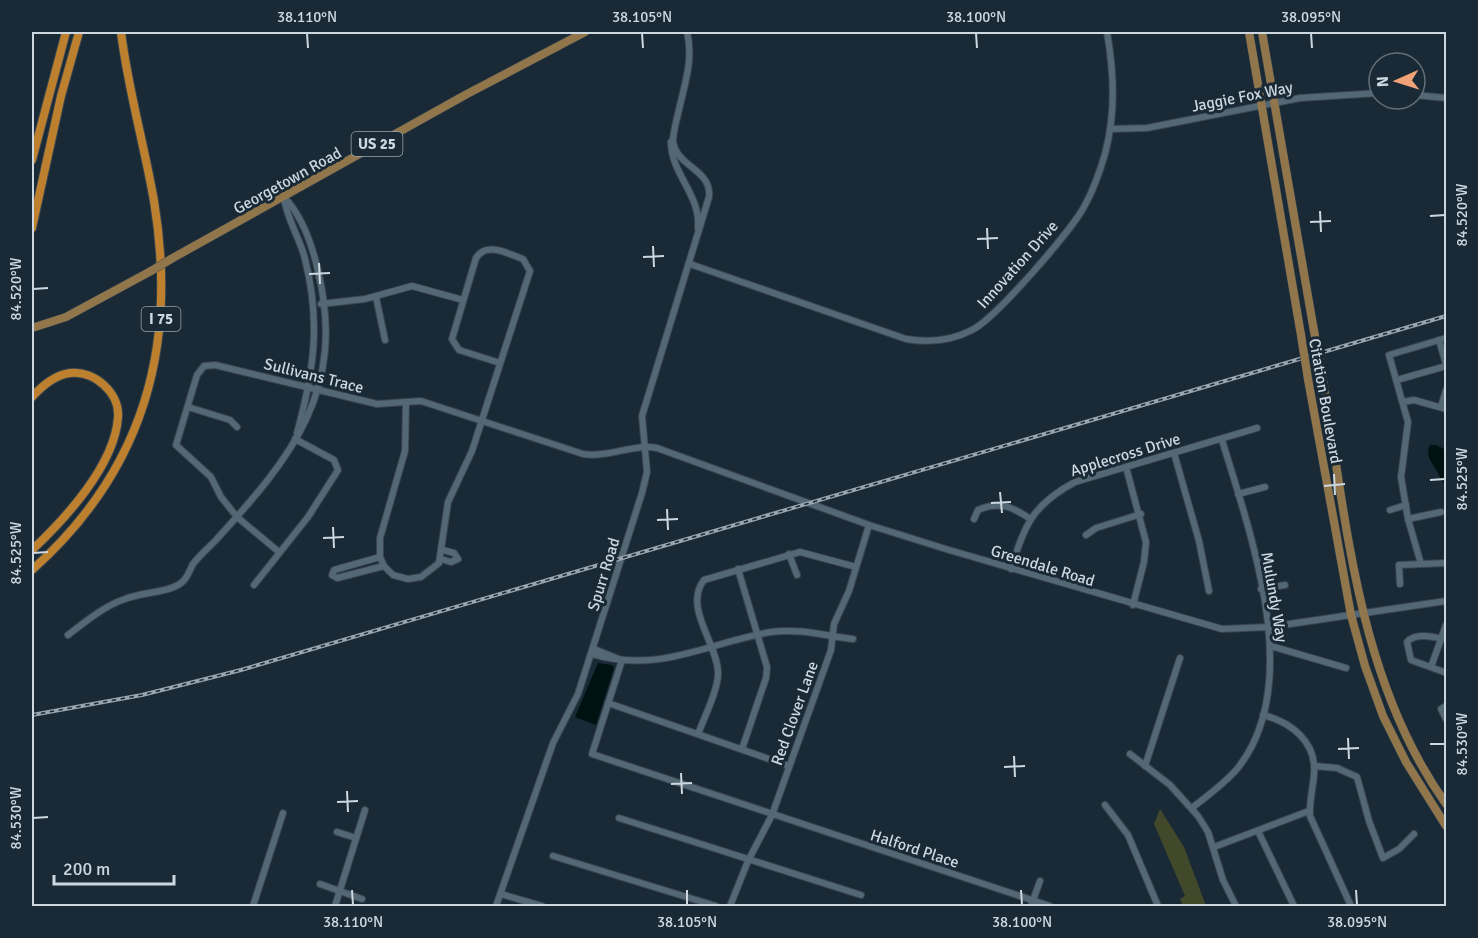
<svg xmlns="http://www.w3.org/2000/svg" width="1478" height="938" viewBox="0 0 1478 938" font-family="Signika,sans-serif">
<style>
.green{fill:#42492b}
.water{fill:#001112}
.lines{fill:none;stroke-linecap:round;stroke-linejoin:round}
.minor-casing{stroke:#38454f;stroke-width:8}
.major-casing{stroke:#38454f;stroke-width:9}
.highway-casing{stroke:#38454f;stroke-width:10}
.minor{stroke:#546775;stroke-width:6}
.major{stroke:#92764b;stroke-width:8}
.highway{stroke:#bc802f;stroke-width:8}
.rail-casing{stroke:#99a5ae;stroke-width:4}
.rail{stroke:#192a36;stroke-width:1.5;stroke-dasharray:4.5;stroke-linecap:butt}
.major-bridge-casing{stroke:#38454f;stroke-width:9;stroke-linecap:butt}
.major-bridge{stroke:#92764b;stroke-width:8}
.ticks{fill:none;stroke:#ccd7df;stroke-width:2}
.labels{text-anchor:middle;stroke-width:6;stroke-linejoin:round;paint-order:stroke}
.shield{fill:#192a36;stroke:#96a3ac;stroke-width:1.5}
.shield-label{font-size:15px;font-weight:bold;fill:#ccd7df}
.street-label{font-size:16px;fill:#ccd7df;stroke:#192a36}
.neatline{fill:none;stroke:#ccd7df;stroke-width:2}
.ticks-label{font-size:15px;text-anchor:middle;fill:#ccd7df}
</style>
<rect width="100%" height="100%" fill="#192a36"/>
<polygon class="green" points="1160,809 1184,847 1206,906 1183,906 1180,899 1185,896 1154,824"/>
<g class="water">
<polygon points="1430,445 1436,445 1446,450 1446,487 1429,458 1428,450"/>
<polygon points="598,663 612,665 614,668 596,725 575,717"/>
</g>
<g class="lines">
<defs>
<g id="minor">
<polyline points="1415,95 1446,98"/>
<polyline points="1110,129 1147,128 1300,98 1379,93"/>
<path d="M671,142C671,174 701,195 698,228"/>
<path d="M284,198C287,220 300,238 305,259C321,322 314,371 297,433"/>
<path d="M690,264L906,339C929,343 951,341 972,330C995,319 1073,229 1085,205C1094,189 1100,171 1105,154C1116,112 1114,73 1107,32"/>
<polyline points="376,297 385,340"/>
<polyline points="321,304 365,299 412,286 463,300"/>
<polyline points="1439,340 1446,364"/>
<polyline points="1397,380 1446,366"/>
<path d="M406,402L405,451L380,538V557L384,566L393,575L408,579L421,577L439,563L448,502L472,451L530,271L523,259C508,254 487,241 476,258L452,339L459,350L500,363"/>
<polyline points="1403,402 1414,400 1446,409"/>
<polyline points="188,407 230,420 237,427"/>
<polyline points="1441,407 1446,390"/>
<polyline points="1174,453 1199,541 1209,591"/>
<polyline points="1126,467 1146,542 1144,562 1133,605"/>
<polyline points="1238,494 1265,487"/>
<polyline points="1390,510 1406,505"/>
<path d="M974,519L978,510C998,501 1011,506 1029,518"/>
<polyline points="1408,519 1441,512"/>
<polyline points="1086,535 1096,528 1141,514"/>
<path d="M279,552L237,517L221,497L211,477L176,445L197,375L204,366L215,365L377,404L421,401L583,454C609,458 635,443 657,448L869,525L949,550L1222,629L1269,627L1446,601"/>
<polyline points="789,554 797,575"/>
<polyline points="380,557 334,570 332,575 337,578 384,566"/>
<polyline points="441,559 451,562 458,559 454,553 443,550"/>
<polyline points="1421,564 1408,519 1401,477 1408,422 1389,355 1446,338"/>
<polyline points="738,569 767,667 766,678 742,749"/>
<path d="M1011,569C1025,525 1032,505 1075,482L1257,428"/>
<polyline points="1400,584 1399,565 1446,563"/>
<polyline points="254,585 308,517 338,470 334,460 295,439"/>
<polyline points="1261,589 1285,585"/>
<path d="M68,635C85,622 104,606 125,599C141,592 168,593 181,583C188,578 189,571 193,564C199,556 208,548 215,541C291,458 347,391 318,271C312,244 303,217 284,197"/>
<path d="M1442,639C1431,636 1415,633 1407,642L1411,660L1444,672"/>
<polyline points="1271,646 1346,668"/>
<polyline points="594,649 621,660"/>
<path d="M592,654C660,674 706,643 771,632C798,628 827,636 853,639"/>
<polyline points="622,660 592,754 1050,906"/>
<polyline points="1431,667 1446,625"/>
<polyline points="608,703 789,766"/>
<polyline points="1446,706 1441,709 1446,719"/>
<path d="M1263,715C1291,722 1317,742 1314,774C1313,789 1309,802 1310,816L1351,906"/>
<path d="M698,734C704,718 719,688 718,672C717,643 683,607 704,580L800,552L856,567"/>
<polyline points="1130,754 1170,785 1198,816 1208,832 1223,880 1236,906"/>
<polyline points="1145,766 1180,658"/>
<polyline points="1314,766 1337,768 1357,777 1369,821 1383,858 1399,849 1414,834"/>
<polyline points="1105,805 1128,835 1158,906"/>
<path d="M1192,808C1207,796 1224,784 1237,769C1306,684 1250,533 1222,440"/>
<polyline points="619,818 861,895"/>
<polyline points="1258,831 1294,906"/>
<polyline points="337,832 356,838"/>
<polyline points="1214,847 1309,811"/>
<polyline points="553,856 716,906"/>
<polyline points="320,884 362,899"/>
<polyline points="501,894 542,906"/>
<polyline points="253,906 283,813"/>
<polyline points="335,906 365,810"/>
<path d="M496,906L553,743L578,694L642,493L647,472L642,416L709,197C712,169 676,167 673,141C673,133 676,122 678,114C684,86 694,60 687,32"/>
<polyline points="730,906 748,861 772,815 831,650 834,624 849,591 869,525"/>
<polyline points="1031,906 1040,881"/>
</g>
<g id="major">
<polyline points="1249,32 1301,335"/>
<polyline points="1262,32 1314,331"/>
<polyline points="171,259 467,94 585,32"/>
<polyline points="32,328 66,317 151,271"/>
<path d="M1322,375C1347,522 1357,679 1446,804"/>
<polyline points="1308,379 1351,615 1365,666 1383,716 1406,762 1446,826"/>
</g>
<g id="highway">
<polyline points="32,160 66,32"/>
<polyline points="32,228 61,96 79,32"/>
<path d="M32,397C41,387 55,375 70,373C94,370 120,393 118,417C115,465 65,519 32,550"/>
<path d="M32,570C144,470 178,347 154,201C144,144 128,89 121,32"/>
</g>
</defs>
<use href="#minor" class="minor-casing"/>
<use href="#major" class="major-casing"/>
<use href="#highway" class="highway-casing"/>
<use href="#minor" class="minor"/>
<use href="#major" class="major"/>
<use href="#highway" class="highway"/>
<defs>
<polyline id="rail" points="32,715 142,695 241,670 1446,316"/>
</defs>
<use href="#rail" class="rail-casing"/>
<use href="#rail" class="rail"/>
<defs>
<g id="major-bridge">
<polyline points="151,271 171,259"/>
<polyline points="1314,331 1322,375"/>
<polyline points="1301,335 1308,379"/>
</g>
</defs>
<use href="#major-bridge" class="major-bridge-casing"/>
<use href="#major-bridge" class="major-bridge"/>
</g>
<path class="ticks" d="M307,33L308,48M642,33L643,48M976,33L977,48M1311,33L1312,48M1320,211L1321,232M1430,216L1445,215M1310,222L1331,221M987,228L988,249M977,239L998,238M653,246L654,267M643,257L664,256M319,263L320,284M309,274L330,273M33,289L48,288M1334,474L1335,495M1430,480L1445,479M1324,486L1345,484M1000,492L1002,513M991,503L1011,502M667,509L668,530M657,520L678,519M333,527L334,548M323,538L344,537M33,553L48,552M1348,738L1349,759M1430,744H1445M1338,749L1359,748M1014,756L1015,777M1004,767L1025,766M681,773L682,794M671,784L692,783M347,791L348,812M337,802L358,801M33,818L48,817M352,890L353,905M687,890V905M1021,890L1022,905M1356,890L1357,905"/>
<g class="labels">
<g class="shield">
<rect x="351.5" y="132" width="51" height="24" rx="4.5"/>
<rect x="141.5" y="307" width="39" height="24" rx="4.5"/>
</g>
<g class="shield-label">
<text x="377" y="149">US 25</text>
<text x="161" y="324">I 75</text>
</g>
<g class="street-label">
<text transform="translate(1242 96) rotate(-11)" y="6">Jaggie Fox Way</text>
<text transform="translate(287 180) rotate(-29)" y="6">Georgetown Road</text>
<text transform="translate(1017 264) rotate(-48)" y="6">Innovation Drive</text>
<text transform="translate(314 375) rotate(14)" y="6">Sullivans Trace</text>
<text transform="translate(1326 401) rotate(80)" y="6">Citation Boulevard</text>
<text transform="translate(1125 454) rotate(-17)" y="6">Applecross Drive</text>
<text transform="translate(1043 565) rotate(17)" y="6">Greendale Road</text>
<text transform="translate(603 574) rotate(-73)" y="6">Spurr Road</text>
<text transform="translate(1275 597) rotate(80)" y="6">Mulundy Way</text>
<text transform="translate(794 713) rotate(-70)" y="6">Red Clover Lane</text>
<text transform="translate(915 848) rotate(18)" y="6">Halford Place</text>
</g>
</g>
<rect width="1478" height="938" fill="none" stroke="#192a36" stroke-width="66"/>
<g transform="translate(1397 81) rotate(267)"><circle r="28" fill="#192a36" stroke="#616f7a" stroke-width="1.5"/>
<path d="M0-4.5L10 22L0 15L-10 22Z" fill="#efa377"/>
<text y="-9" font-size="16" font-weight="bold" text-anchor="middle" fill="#ccd7df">N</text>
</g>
<path d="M54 875v9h120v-9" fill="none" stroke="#ccd7df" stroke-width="3"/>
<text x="63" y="875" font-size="18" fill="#ccd7df" stroke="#192a36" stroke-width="4.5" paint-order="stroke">200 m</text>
<rect x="33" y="33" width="1412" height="872" class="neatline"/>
<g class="ticks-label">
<text x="307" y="22">38.110°N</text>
<text x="642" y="22">38.105°N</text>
<text x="976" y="22">38.100°N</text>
<text x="1311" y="22">38.095°N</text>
<text transform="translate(1462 215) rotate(-90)" y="5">84.520°W</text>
<text transform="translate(16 289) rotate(-90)" y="5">84.520°W</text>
<text transform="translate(1462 479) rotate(-90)" y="5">84.525°W</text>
<text transform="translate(16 553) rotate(-90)" y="5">84.525°W</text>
<text transform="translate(1462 744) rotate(-90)" y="5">84.530°W</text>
<text transform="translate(16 818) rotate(-90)" y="5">84.530°W</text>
<text x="353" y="927">38.110°N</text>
<text x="687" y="927">38.105°N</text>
<text x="1022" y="927">38.100°N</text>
<text x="1357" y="927">38.095°N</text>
</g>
</svg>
